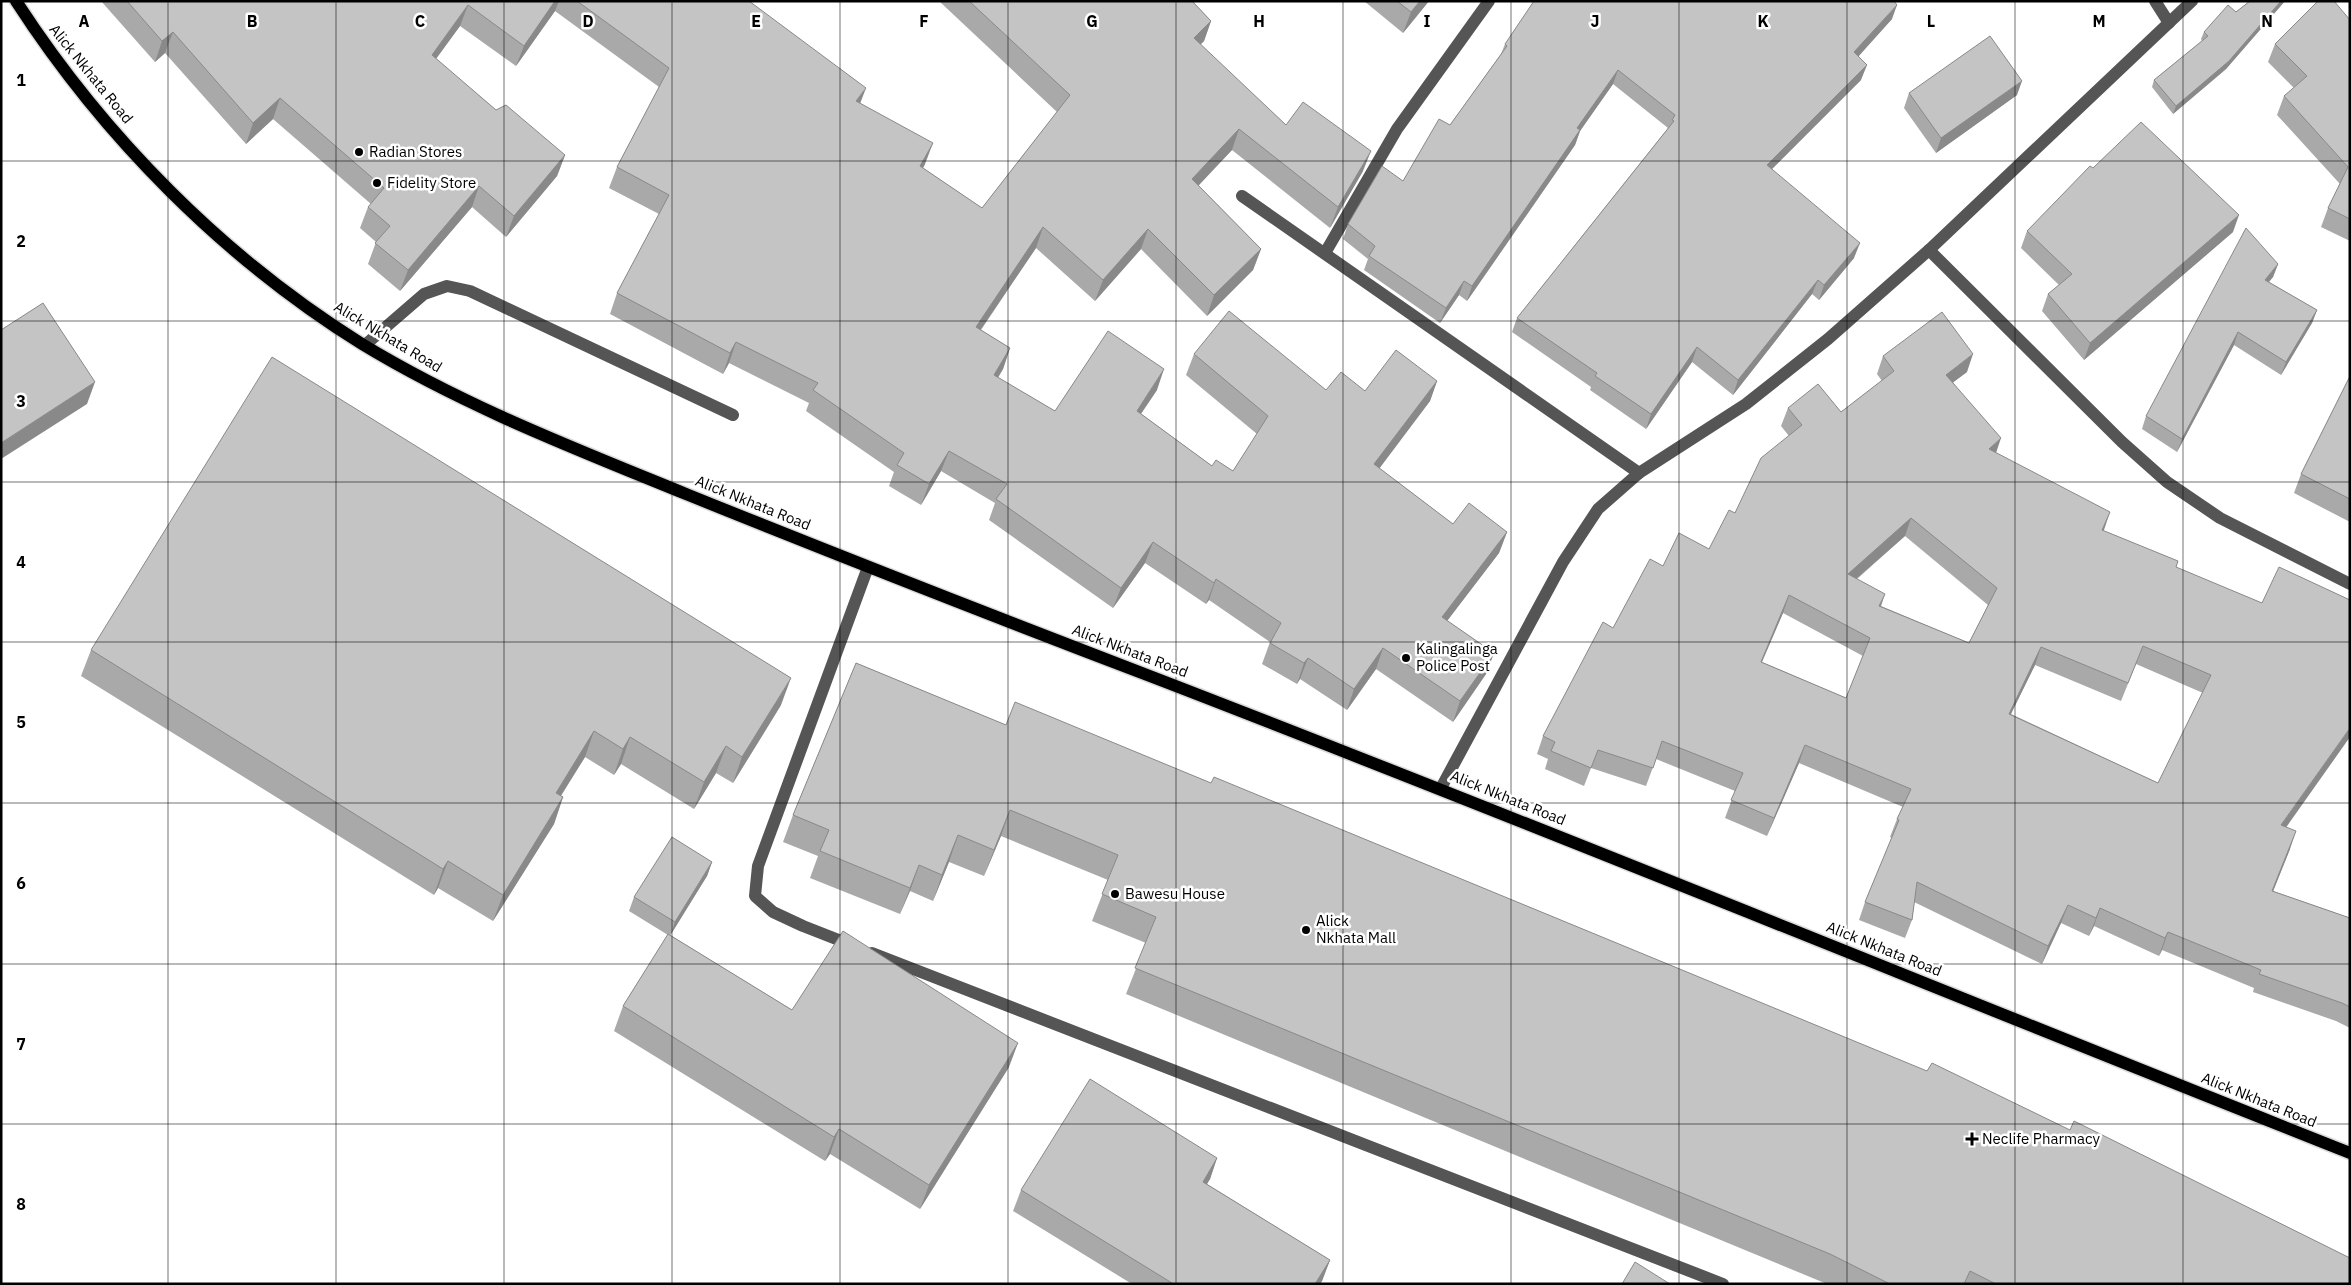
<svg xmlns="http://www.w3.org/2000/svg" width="2351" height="1285" viewBox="0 0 2351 1285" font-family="'IBM Plex Sans',sans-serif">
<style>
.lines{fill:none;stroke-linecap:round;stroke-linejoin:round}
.major-casing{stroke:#dbdbdb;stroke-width:15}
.minor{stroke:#555;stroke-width:12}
.major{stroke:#000;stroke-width:12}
.wall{fill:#a9a9a9;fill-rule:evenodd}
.shaded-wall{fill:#898989}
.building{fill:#c4c4c4;stroke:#898989;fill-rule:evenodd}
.grid{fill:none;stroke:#000;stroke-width:1;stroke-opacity:0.55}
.poi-dot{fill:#000;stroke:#fff;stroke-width:2}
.labels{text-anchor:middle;stroke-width:5;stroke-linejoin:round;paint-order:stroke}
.street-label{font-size:15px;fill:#000;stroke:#fff}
.poi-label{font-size:15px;fill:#000;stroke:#fff;text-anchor:start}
.grid-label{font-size:16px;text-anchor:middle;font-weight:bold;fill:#000;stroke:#fff;stroke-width:5;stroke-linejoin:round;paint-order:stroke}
</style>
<rect width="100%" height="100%" fill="#fff"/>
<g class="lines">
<defs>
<path id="major" d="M16,1C104,137 224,258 362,344C464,406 576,449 686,494C842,557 998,618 1155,678C1555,832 1951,995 2350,1153"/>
</defs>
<use href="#major" class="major-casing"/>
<g class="minor">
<polyline points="2155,1 2169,23"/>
<polyline points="1242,196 1639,473"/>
<polyline points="1929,250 2122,442 2167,482 2220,518 2350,584"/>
<polyline points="1325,253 1397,129 1489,1"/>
<polyline points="365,345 424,294 447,286 470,291 733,415"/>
<polyline points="1441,788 1563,562 1598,509 1639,473 1746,404 1828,339 1929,250 2192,1"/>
<polyline points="854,946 803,926 773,912 755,896 758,866 868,567"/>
<polyline points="872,953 1723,1284"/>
</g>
<use href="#major" class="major"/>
</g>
<g class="wall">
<polygon points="101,1 749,1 925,164 923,168 982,208 1057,112 939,1 1192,1 1211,21 1204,41 1200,45 1286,125 1363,171 1330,228 1232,150 1198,185 1261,249 1253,270 1207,316 1141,249 1095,301 1036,248 981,330 1010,348 1003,369 998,378 1055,411 1157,390 1141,414 1212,466 1233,471 1257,434 1186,375 1194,354 1326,390 1365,391 1437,381 1430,401 1379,468 1453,524 1507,532 1499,553 1447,621 1494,653 1486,674 1453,722 1376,669 1347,710 1300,679 1297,684 1262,664 1270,642 1209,600 1206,604 1145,563 1113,608 989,520 995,503 941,471 921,505 889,486 894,472 806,411 809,403 729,363 723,374 610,314 617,293 659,214 609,188 617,167 659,87 555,11 516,66 460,26 436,59 496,110 565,155 557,176 506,237 472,207 400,291 368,264 376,242 360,228 368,207 371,204 273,119 246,144 165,53 155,62"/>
<polygon points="1364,1 1429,1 1403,33"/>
<polygon points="2250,1 2285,1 2226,69 2173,114 2152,87 2154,80 2202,41 2201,39 2204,32 2236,12"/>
<polygon points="1892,19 1858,56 1861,80 1772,169 1854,258 1819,300 1812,294 1733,395 1692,362 1646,429 1590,390 1591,387 1512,332 1517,318 1668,128 1613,84 1580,131 1575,145 1467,301 1459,295 1440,323 1364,270 1368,259 1343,239 1348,224 1403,181 1450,125 1501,54 1505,44"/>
<polygon points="2350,20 2350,241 2321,227 2328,208 2340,184 2277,115 2284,96 2294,88 2268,62 2275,44"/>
<polygon points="1909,93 2017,95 1936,153 1904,108"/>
<polygon points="2093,168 2233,232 2084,360 2042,311 2048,294 2059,285 2021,248 2027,231"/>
<polygon points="2278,264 2273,277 2269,282 2317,310 2312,323 2281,375 2234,345 2177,452 2142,429 2146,416"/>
<path d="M1883,356L1967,372L1953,382L1996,453L2104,531L2176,567L2286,827L2290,849L2273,891L2350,918V1028L2336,1021L2253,992L2254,988L2162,950L2159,956L2094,926L2089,936L2061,923L2042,964L1914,902L1912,920L1905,938L1859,920L1865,902L1892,838L1890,837L1897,819L1903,807L1799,763L1767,836L1725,818L1735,791L1656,759L1646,786L1591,768L1584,786L1545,769L1548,759L1537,754L1543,736L1613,628L1663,566L1709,549L1789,436L1781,426L1788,408L1841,412L1882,381L1877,374ZM1905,536L1988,605L1969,643L1881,606L1857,579ZM1783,613L1863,656L1846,698L1762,662ZM2136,664L2203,693L2158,783L2011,714L2035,665L2121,701Z"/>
<polygon points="2350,376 2350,522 2294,493 2301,474"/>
<polygon points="91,650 781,705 733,783 716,773 694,809 621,764 614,775 585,757 561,796 563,797 554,824 493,921 438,888 434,895 81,676"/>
<polygon points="856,663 2350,1284 1827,1284 1126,994 1146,943 1092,921 1108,880 1001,836 984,876 949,862 933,901 910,891 900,914 810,878 818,856 783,842 793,815"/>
<polygon points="712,862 707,876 670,935 792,1010 1009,1067 920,1209 830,1154 825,1161 614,1031 623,1006 668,935 629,911 634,897"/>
<polygon points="1217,1158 1210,1179 1207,1184 1330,1260 1322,1281 1320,1284 1132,1284 1013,1211 1021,1190"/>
</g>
<g class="shaded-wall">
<polygon points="555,1 559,1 555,11 516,66 524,46"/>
<polygon points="1420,1 1429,1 1403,33 1411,12"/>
<polygon points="2281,1 2285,1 2226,69 2173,114 2176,106"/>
<polygon points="468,5 460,26 424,75 432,55"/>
<polygon points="1897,5 1892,19 1849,67 1854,52"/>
<polygon points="1211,21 1204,41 1186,59 1194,38"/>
<polygon points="173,32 165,53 155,62 162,41"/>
<polygon points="1867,65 1861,80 1762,179 1767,165"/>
<polygon points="1618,70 1613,84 1580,131 1575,145 1467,301 1472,286 1577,128"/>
<polygon points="2022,81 2017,95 1936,153 1941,138"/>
<polygon points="866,88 858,109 856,101"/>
<polygon points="280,98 273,119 246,144 253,123"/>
<polygon points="1239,129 1232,150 1185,200 1192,179"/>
<polygon points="933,143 925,164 913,187 920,166"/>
<polygon points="1371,151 1363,171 1330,228 1338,207"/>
<polygon points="565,155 557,176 506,237 514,216"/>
<polygon points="479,186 472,207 400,291 408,270"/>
<polygon points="2239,215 2233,232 2084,360 2090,343"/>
<polygon points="1043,227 1036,248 968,348 976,327"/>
<polygon points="1148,229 1141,249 1095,301 1103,280"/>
<polygon points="1860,243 1854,258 1819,300 1824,285"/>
<polygon points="1261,249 1253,270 1207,316 1214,295"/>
<polygon points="2278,264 2273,277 2260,292 2265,280"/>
<polygon points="1818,280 1812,294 1733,395 1738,380"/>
<polygon points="1464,281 1459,295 1440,323 1446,308"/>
<polygon points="2317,310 2312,323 2281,375 2286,362"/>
<polygon points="2238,332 2234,345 2177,452 2182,439"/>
<polygon points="736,342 729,363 723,374 730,353"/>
<polygon points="1697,347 1692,362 1646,429 1651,414"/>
<polygon points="1010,348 1003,369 986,396 994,375"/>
<polygon points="1973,354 1967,372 1939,393 1946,375"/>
<polygon points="1164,369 1157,390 1129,431 1137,411"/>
<polygon points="1437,381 1430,401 1367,485 1374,464"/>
<polygon points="95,382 87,404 1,459 1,443"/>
<polygon points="2001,438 1995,456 1989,449"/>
<polygon points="949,451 941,471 921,505 929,484"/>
<polygon points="2110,512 2104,530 2095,548 2102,530"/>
<polygon points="1911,518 1905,536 1841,592 1848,574"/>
<polygon points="1507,532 1499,553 1434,638 1442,617"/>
<polygon points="1153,542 1145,563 1113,608 1121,588"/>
<polygon points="1216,579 1209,600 1206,604 1214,583"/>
<polygon points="1885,594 1879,612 1879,606"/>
<polygon points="1789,595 1783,613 1754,680 1761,662"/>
<polygon points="2041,647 2035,665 2002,732 2009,714"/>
<polygon points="1383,648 1376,669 1347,710 1354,689"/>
<polygon points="1494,653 1486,674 1453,722 1460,701"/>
<polygon points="1308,658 1300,679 1297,684 1304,663"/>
<polygon points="791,678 781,705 733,783 742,757"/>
<polygon points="2350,728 2350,737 2275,843 2281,825"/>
<polygon points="594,731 585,757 546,819 556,793"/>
<polygon points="630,737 621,764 614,775 623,749"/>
<polygon points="1805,745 1799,763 1767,836 1774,818"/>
<polygon points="726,746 716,773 694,809 704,782"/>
<polygon points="563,797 554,824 493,921 503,895"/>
<polygon points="1010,810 1001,836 984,876 994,850"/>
<polygon points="2296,831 2290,849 2266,909 2272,891"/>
<polygon points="958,835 949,862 933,901 942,875"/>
<polygon points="448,861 438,888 434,895 443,869"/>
<polygon points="712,862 707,876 670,936 675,922"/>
<polygon points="919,865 910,891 900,914 910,888"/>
<polygon points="2068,905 2061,923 2042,964 2048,946"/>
<polygon points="2100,908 2094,926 2089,936 2096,918"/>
<polygon points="2168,932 2162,950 2159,956 2165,938"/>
<polygon points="1018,1043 1009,1067 920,1209 929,1185"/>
<polygon points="839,1129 830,1154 825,1161 834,1137"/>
<polygon points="1217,1158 1210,1179 1195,1203 1203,1182"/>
<polygon points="1330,1260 1322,1281 1320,1284 1315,1284"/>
</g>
<g class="building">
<polygon points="127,1 555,1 524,46 468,5 432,55 496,110 506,105 565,155 514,216 479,186 408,270 375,243 390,226 368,207 384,188 280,98 253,123 173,32 162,41"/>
<polygon points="577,1 749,1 866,88 856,101 933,143 920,166 982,208 1070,95 969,1 1192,1 1211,21 1194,38 1286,125 1303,102 1371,151 1338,207 1239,129 1192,179 1261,249 1214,295 1148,229 1103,280 1043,227 976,327 1010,348 994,375 1055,411 1108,331 1164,369 1137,411 1212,466 1216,460 1233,471 1268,416 1194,354 1229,311 1326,390 1341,372 1365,391 1396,350 1437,381 1374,464 1453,524 1469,503 1507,532 1442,617 1494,653 1460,701 1383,648 1354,689 1308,658 1304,663 1270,643 1281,623 1216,579 1214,583 1153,542 1121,588 996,499 1007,484 949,451 929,484 897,465 904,453 813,390 818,383 736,342 730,353 617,293 669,195 617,167 669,68"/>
<polygon points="1397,1 1420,1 1411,12"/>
<polygon points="1534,1 1894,1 1897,5 1854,52 1867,65 1767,165 1860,243 1824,285 1818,280 1738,380 1697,347 1651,414 1595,376 1597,373 1517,318 1674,121 1672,120 1675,115 1618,70 1577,128 1580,130 1472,286 1464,281 1446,308 1369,256 1375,246 1348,224 1382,166 1403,181 1439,119 1450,125 1507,46 1505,44"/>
<polygon points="2250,1 2281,1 2229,61 2176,106 2154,80 2208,36 2204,32 2228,5 2236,12"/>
<polygon points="2318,1 2334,1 2350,20 2350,219 2328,208 2348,167 2284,96 2307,76 2275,44"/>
<polygon points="1990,36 2022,81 1941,138 1909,93"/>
<polygon points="2141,122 2239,215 2090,343 2048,294 2072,274 2027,231 2090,166 2093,168"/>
<polygon points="2246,228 2278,264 2265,280 2317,310 2286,362 2238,332 2182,439 2146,416"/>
<polygon points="43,303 95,382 1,443 1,330"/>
<path d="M1942,312L1973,354L1946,375L2001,438L1989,449L2110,512L2102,530L2178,561L2176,567L2262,603L2279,567L2350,600V728L2281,825L2296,831L2272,891L2350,918V1007L2342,1003L2259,974L2261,970L2168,932L2165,938L2100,908L2096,918L2068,905L2048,946L1917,882L1912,920L1865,902L1899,820L1897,819L1911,789L1805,745L1774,818L1731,800L1743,773L1662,741L1653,768L1598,750L1591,768L1551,751L1555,742L1543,736L1603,622L1613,628L1650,559L1663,566L1679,533L1709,549L1729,510L1735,513L1761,458L1802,425L1788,408L1818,384L1841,412L1894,371L1883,356ZM1911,518L1997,588L1969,643L1879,606L1885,594L1848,574ZM1789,595L1870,638L1846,698L1761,662ZM2143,646L2211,675L2158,783L2009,714L2041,647L2128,683Z"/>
<polygon points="272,357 791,678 742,757 726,746 704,782 630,737 623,749 594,731 556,793 563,797 503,895 448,861 443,869 91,650"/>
<polygon points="2350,376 2350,499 2301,474"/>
<polygon points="856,663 1006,725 1015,702 1211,783 1214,777 1927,1071 1932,1063 2070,1130 2074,1121 2350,1258 2350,1284 1996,1284 1970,1271 1964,1284 1890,1284 1830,1254 1135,968 1156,917 1102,894 1118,855 1010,810 994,850 958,835 942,875 919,865 910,888 820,851 829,830 793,815"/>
<polygon points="672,837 712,862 675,922 634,897"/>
<polygon points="843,931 1018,1043 929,1185 839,1129 834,1137 623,1006 668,934 792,1010"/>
<polygon points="1090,1079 1217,1158 1203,1182 1330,1260 1315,1284 1171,1284 1172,1283 1021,1190"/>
<polygon points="1635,1262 1670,1284 1622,1284"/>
</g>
<path class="grid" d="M168,1V1284M336,1V1284M504,1V1284M672,1V1284M840,1V1284M1008,1V1284M1176,1V1284M1343,1V1284M1511,1V1284M1679,1V1284M1847,1V1284M2015,1V1284M2183,1V1284M1,161H2350M1,321H2350M1,482H2350M1,642H2350M1,803H2350M1,964H2350M1,1124H2350"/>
<g class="poi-dot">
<circle cx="359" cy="152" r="5"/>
<circle cx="377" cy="183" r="5"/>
<circle cx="1406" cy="658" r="5"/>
<circle cx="1115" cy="894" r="5"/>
<circle cx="1306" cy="930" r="5"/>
<path d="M1969.5 1131.5h5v5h5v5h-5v5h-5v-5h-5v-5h5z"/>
</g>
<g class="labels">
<g class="street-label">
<text transform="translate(91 74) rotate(51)" y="5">Alick Nkhata Road</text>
<text transform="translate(388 337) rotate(31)" y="5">Alick Nkhata Road</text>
<text transform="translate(753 503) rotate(22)" y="5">Alick Nkhata Road</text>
<text transform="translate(1130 651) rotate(21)" y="5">Alick Nkhata Road</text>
<text transform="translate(1508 798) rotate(22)" y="5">Alick Nkhata Road</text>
<text transform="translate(1884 949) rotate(22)" y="5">Alick Nkhata Road</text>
<text transform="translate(2259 1100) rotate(22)" y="5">Alick Nkhata Road</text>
</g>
<g class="poi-label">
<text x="369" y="157">Radian Stores</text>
<text x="387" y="188">Fidelity Store</text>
<text x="1416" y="654">Kalingalinga<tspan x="1416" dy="17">Police Post</tspan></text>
<text x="1125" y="899">Bawesu House</text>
<text x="1316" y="926">Alick<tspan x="1316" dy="17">Nkhata Mall</tspan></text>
<text x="1982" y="1144">Neclife Pharmacy</text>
</g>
</g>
<g class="grid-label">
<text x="84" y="27">A</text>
<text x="252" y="27">B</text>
<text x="420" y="27">C</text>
<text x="588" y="27">D</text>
<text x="756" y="27">E</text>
<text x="924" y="27">F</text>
<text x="1092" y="27">G</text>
<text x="1259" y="27">H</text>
<text x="1427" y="27">I</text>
<text x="1595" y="27">J</text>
<text x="1763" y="27">K</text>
<text x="1931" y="27">L</text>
<text x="2099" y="27">M</text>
<text x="2267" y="27">N</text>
<text x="21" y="86">1</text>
<text x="21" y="247">2</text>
<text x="21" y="407">3</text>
<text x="21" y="568">4</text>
<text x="21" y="728">5</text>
<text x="21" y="889">6</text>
<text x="21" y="1050">7</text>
<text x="21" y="1210">8</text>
</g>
<rect width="2351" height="1285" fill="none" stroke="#000000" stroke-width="5"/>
</svg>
